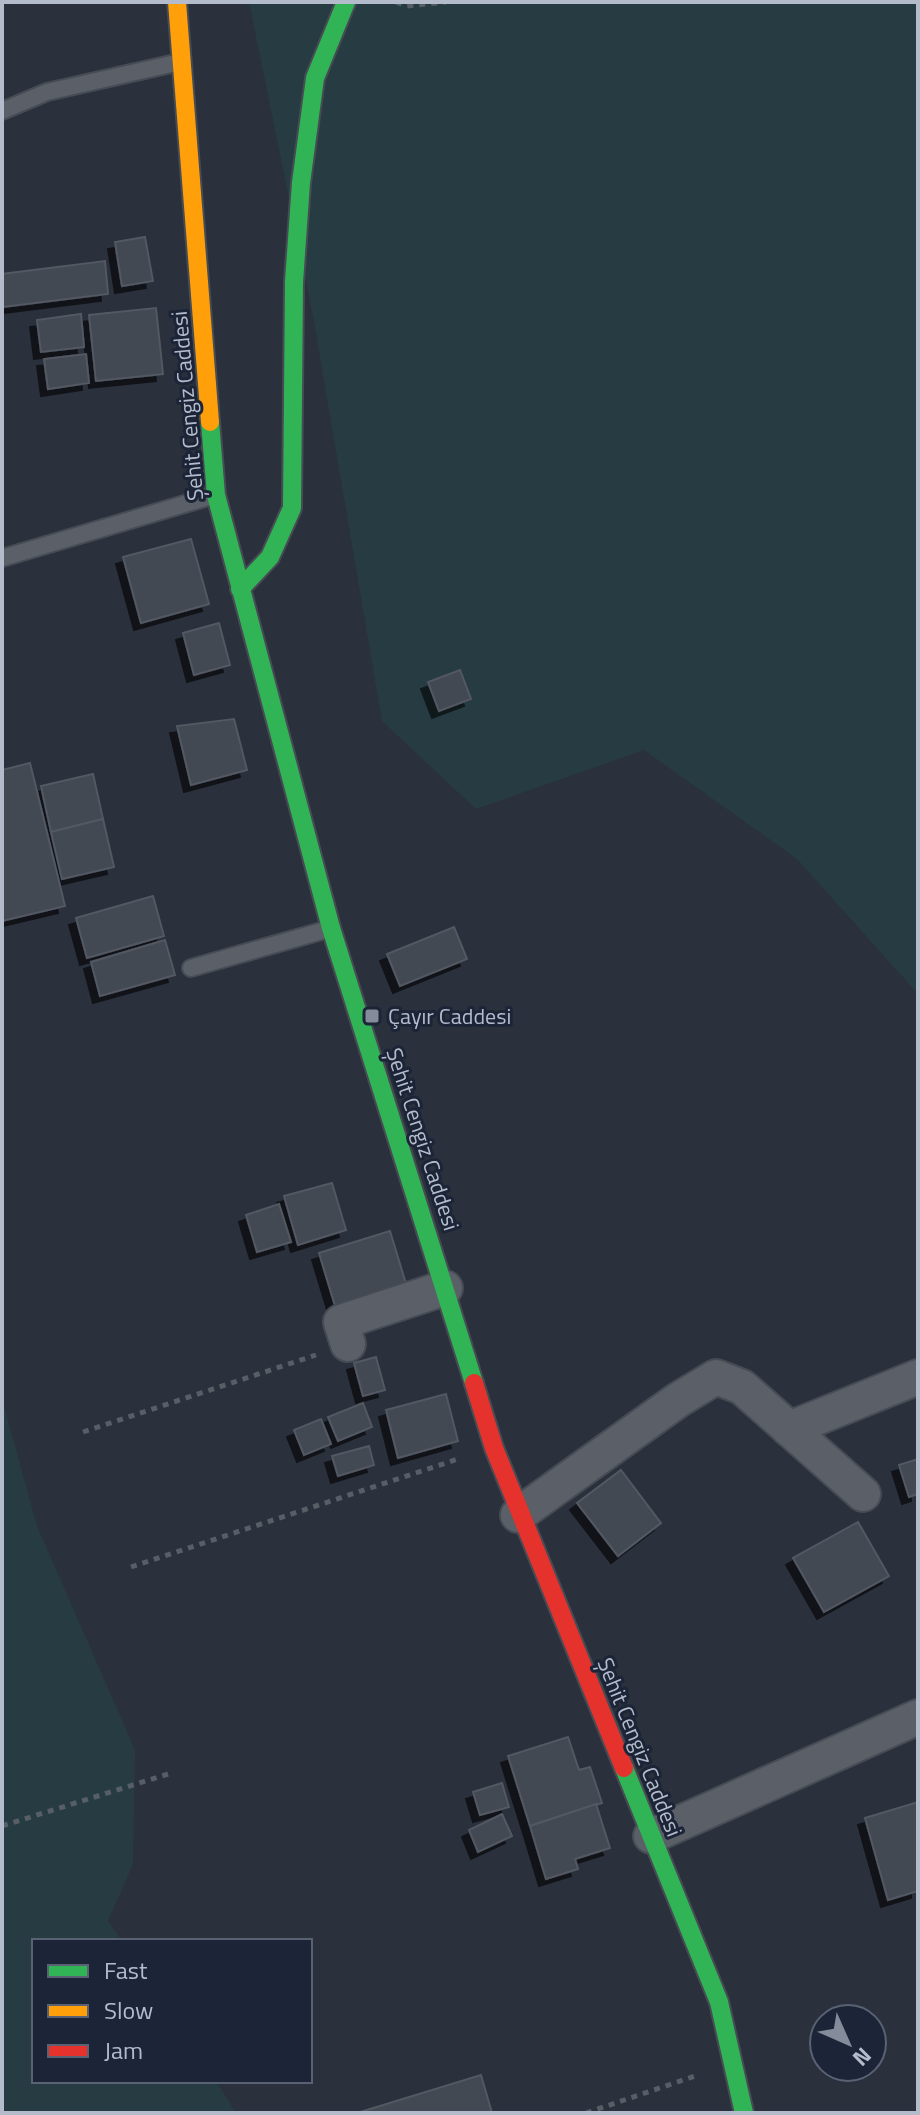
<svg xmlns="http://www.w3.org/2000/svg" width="920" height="2115" viewBox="0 0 920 2115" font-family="'Titillium Web',sans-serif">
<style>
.green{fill:#263c42}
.building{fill:#434852;stroke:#525862;stroke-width:2;filter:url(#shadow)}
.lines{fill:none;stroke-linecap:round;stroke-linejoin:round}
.lane-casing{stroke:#464b54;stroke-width:20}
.street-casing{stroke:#464b54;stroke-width:38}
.fast-casing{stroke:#464b54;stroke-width:22}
.slow-casing{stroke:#464b54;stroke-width:22}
.jam-casing{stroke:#464b54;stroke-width:22}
.path{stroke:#585e66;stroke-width:5;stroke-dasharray:6 6;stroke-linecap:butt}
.lane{stroke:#5b5f68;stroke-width:16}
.street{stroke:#5b5f68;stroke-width:34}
.fast{stroke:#30b455;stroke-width:18}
.slow{stroke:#ff9f0a;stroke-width:18}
.jam{stroke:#e5322d;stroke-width:18}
.poi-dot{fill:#848b9a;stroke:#1c2537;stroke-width:3}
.labels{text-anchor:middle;stroke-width:6;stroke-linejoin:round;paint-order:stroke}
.street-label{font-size:22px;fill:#b4bccc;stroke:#1c2537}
.poi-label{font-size:22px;fill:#b4bccc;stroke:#1c2537;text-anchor:start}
</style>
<defs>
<filter id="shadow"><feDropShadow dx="-7" dy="7" stdDeviation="0" flood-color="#0009"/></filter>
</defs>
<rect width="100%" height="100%" fill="#2a303c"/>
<g class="green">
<polygon points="249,2 918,2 918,994 797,859 644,750 476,809 382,721 313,316"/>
<polygon points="2,1399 37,1526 135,1750 133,1864 108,1921 122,1941 34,1941 34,2081 216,2081 236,2113 2,2113"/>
</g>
<g class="building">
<polygon points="145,237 153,281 122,286 115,242"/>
<polygon points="105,261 108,294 2,307 2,274"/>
<polygon points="156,308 163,374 96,381 89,315"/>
<polygon points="81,314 84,347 41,352 37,320"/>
<polygon points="86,354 89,383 48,389 44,359"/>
<polygon points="191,539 209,604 141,623 123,557"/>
<polygon points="219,623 230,665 194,675 183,633"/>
<polygon points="460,670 471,699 439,711 428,682"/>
<polygon points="234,719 247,770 191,785 177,726"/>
<polygon points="30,763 65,906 2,921 2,770"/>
<polygon points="93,774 103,819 51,832 41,786"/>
<polygon points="103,819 114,867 62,879 51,832"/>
<polygon points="153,896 164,936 87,958 76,918"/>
<polygon points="454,927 467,959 400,986 387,954"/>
<polygon points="165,940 175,975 100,996 91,962"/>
<polygon points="332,1183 346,1230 298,1245 284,1196"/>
<polygon points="279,1204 291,1242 257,1252 246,1215"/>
<polygon points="390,1231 407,1287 336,1309 319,1253"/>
<polygon points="376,1357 385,1390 363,1396 354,1363"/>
<polygon points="446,1394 458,1441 398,1458 386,1410"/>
<polygon points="363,1403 372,1427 338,1441 328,1417"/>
<polygon points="321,1419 331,1444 304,1455 294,1430"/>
<polygon points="369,1446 374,1465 338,1476 332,1456"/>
<polygon points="918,1459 918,1494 909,1497 899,1465"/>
<polygon points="621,1470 661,1523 618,1556 577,1503"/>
<polygon points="858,1522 889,1576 824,1612 793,1558"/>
<polygon points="568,1737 579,1770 590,1767 602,1803 530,1826 508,1756"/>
<polygon points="502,1783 509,1807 480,1815 473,1792"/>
<polygon points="918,1802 918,1891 888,1900 865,1818"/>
<polygon points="596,1804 610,1848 575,1859 578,1869 546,1879 530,1826"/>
<polygon points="502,1814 512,1836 478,1852 469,1830"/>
<polygon points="481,2075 492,2113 357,2113"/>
</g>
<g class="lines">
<defs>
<g id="lane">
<polyline points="2,111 47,92 180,62"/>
<polyline points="2,558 215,495"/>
<polyline points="191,968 329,929"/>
</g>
<g id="street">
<polyline points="348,1344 341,1322 445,1288"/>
<polyline points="789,1429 918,1377"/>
<polyline points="518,1515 678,1400 716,1377 742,1387 863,1494"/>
<polyline points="651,1836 918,1717"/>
</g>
<g id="fast">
<polyline points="210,422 216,495 331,928 474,1383"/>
<polyline points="240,589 270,557 292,508 294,282 301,183 315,78 346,2"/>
<polyline points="624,1768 719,2002 744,2113"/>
</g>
<polyline id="slow" points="177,2 210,422"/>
<polyline id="jam" points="474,1383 494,1448 624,1768"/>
</defs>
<use href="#lane" class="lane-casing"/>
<use href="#street" class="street-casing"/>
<use href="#fast" class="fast-casing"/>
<use href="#slow" class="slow-casing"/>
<use href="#jam" class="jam-casing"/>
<g class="path">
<polyline points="396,2 407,6 446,2"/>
<polyline points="83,1432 316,1355"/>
<polyline points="131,1567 458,1459"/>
<polyline points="2,1826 168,1774"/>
<polyline points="586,2113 698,2075"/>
</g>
<use href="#lane" class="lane"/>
<use href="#street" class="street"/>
<use href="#fast" class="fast"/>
<use href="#slow" class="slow"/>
<use href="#jam" class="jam"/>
</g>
<rect class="poi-dot" x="364" y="1008" width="16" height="16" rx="4"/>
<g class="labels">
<g class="street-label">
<text transform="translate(187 406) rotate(-95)" y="8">Şehit Cengiz Caddesi</text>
<text transform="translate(423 1139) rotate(72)" y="8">Şehit Cengiz Caddesi</text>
<text transform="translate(640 1747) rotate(68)" y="8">Şehit Cengiz Caddesi</text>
</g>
<g class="poi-label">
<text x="388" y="1024">Çayır Caddesi</text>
</g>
</g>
<rect width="920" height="2115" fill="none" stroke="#b4bccc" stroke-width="8"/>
<rect x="32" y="1939" width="280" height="144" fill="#1c2537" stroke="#596173" stroke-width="2"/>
<rect x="48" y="1965" width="40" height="12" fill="#30b455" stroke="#596173" stroke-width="2"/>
<text x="104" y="1979" font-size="24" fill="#b4bccc">Fast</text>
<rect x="48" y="2005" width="40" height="12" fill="#ff9f0a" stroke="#596173" stroke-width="2"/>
<text x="104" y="2019" font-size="24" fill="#b4bccc">Slow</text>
<rect x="48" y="2045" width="40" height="12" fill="#e5322d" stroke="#596173" stroke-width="2"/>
<text x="104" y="2059" font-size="24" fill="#b4bccc">Jam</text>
<g transform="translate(848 2043) rotate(135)"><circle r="38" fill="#1c2537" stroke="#596173" stroke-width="2"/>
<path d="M0-6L14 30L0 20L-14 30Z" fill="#848b9a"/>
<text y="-12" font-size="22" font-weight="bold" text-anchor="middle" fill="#b4bccc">N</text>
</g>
</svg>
